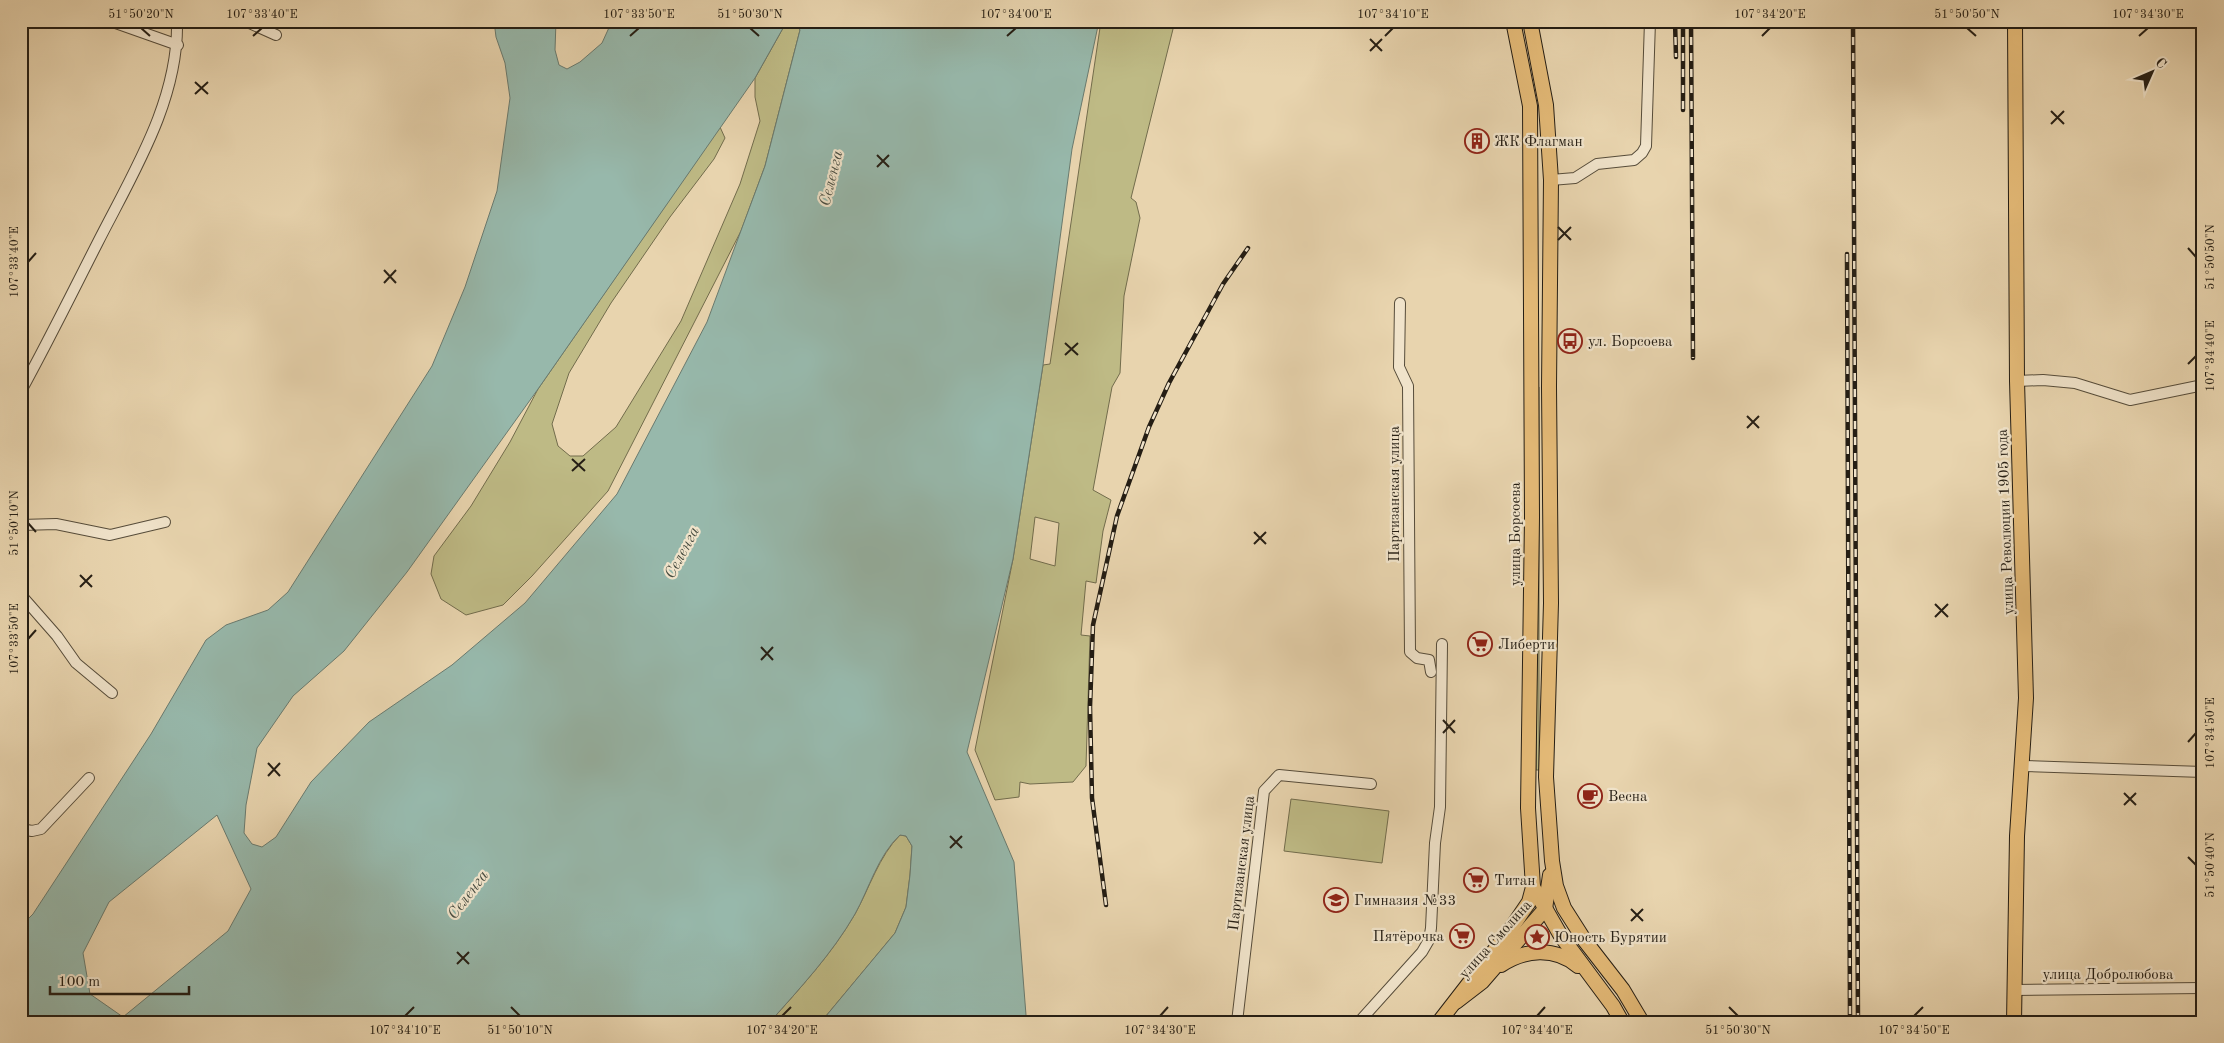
<svg xmlns="http://www.w3.org/2000/svg" width="2224" height="1043" viewBox="0 0 2224 1043" font-family="'Old Standard TT',serif">
<style>
.green{fill:#beba85;stroke:#726c4c;fill-rule:evenodd}
.water{fill:#97b8ab;stroke:#697a6f;fill-rule:evenodd}
.lines{fill:none;stroke-linecap:round;stroke-linejoin:round}
.minor-casing{stroke:#564c3a;stroke-width:12}
.major-casing{stroke:#251e14;stroke-width:16}
.minor{stroke:#f0e3ca;stroke-width:10}
.major{stroke:#e4ba77;stroke-width:14}
.rail-casing{stroke:#251e14;stroke-width:4.5}
.rail{stroke:#f0e3ca;stroke-width:2.5;stroke-dasharray:8;stroke-linecap:butt}
.ticks{fill:none;stroke:#251e14;stroke-width:2}
.labels{text-anchor:middle;stroke-width:4.5;stroke-linejoin:round;paint-order:stroke}
.poi-label{font-size:15px;fill:#251e14;stroke:#f0e3ca;text-anchor:start}
.street-label{font-size:15px;fill:#251e14;stroke:#f0e3ca}
.water-label{font-size:16px;font-style:italic;fill:#474c41;stroke:#f0e3ca}
.neatline{fill:none;stroke:#251e14;stroke-width:2}
.ticks-label{font-size:12px;text-anchor:middle;fill:#251e14}
</style>
<rect width="100%" height="100%" fill="#e8d4ae"/>
<filter id="stains"><feTurbulence type="fractalNoise" baseFrequency=".004" numOctaves="4"/><feColorMatrix values="0 0 0 0 .2 0 0 0 0 .09 0 0 0 0 .02 0 0 0 .5 -.17"/></filter>
<radialGradient id="worn" r=".72"><stop offset=".6" stop-color="#630" stop-opacity="0"/><stop offset="1" stop-color="#630" stop-opacity=".3"/></radialGradient>
<g class="green">
<polygon points="787,21 795,21 800,30 765,166 741,231 608,491 532,576 503,605 466,615 441,599 431,574 434,556 471,506 510,442 538,389 720,127 725,138 714,159 670,217 611,303 569,373 552,424 558,446 570,456 583,456 616,427 681,321 740,184 760,121 755,97 755,78"/>
<path d="M1101,21H1175L1131,198L1136,202L1140,218L1124,296L1120,373L1112,387L1093,490L1111,500L1103,531L1096,583L1086,581L1081,635L1090,636L1086,766L1073,782L1030,784L1020,782L1019,797L995,800L975,750L1013,559L1043,365L1050,364ZM1035,517L1059,523L1055,566L1030,559Z"/>
<polygon points="1535,387 1539,387 1539,770 1536,770"/>
<polygon points="1291,799 1389,811 1382,863 1284,851"/>
<path d="M900,835L906,836L912,846L910,875L906,907L895,933L821,1022H770C800,988 832,954 855,914C869,889 879,856 900,835Z"/>
</g>
<path class="water" d="M494,21H556L555,50L559,65L567,69L580,62L602,43L612,21H787L755,78L538,389L407,572L344,651L293,696L257,748L246,805L244,833L252,844L262,847L276,837L311,782L369,722L452,665L525,603L617,494L707,322L765,166L800,30L795,21H1099L1072,149L1043,365L1013,559L967,752L1014,862L1026,1015L1024,1022H821L895,933L906,907L910,875L912,846L906,836L900,835C878,855 869,889 855,914C832,954 800,988 770,1022H21V926L33,914L151,734L206,640L226,625L268,610L288,592L432,366L465,287L497,191L510,98L505,63L496,37ZM217,815L251,889L228,931L123,1017L90,994L83,953L109,902Z"/>
<g class="lines">
<defs>
<g id="minor">
<polyline points="110,21 178,45"/>
<polyline points="245,21 276,35"/>
<polyline points="21,24 22,21"/>
<polyline points="1551,180 1575,178 1597,164 1634,160 1642,153 1646,146 1650,21"/>
<polyline points="1400,303 1399,367 1408,386 1410,652 1417,658 1429,660 1431,672"/>
<polyline points="2017,381 2043,380 2075,383 2130,400 2203,385"/>
<path d="M21,391C48,342 73,291 98,242C133,173 179,100 177,21"/>
<polyline points="21,457 21,459"/>
<polyline points="21,525 56,524 110,535 165,522"/>
<polyline points="21,595 57,636 76,663 112,693"/>
<polyline points="2023,766 2203,772"/>
<polyline points="21,829 32,831 41,829 89,778"/>
<polyline points="2014,990 2203,988"/>
<polyline points="1237,1022 1264,791 1279,775 1371,784"/>
<polyline points="1359,1022 1422,952 1429,940 1431,928 1435,843 1440,807 1442,644"/>
</g>
<g id="major">
<polyline points="1513,21 1530,106 1532,517 1528,808 1533,887 1561,936 1613,1006 1622,1022"/>
<polyline points="1530,21 1546,105 1551,180 1549,387 1551,603 1546,777 1552,861 1556,886 1564,908 1585,941 1623,990 1642,1022"/>
<path d="M1501,965C1525,949 1555,947 1578,966"/>
<polyline points="1456,1002 1482,982 1545,909 1550,875"/>
<polyline points="1439,1022 1508,933 1529,902 1533,887"/>
<polyline points="2014,1022 2017,836 2026,698 2017,381 2015,21"/>
</g>
</defs>
<use href="#minor" class="minor-casing"/>
<use href="#major" class="major-casing"/>
<use href="#minor" class="minor"/>
<use href="#major" class="major"/>
<defs>
<g id="rail">
<polyline points="1675,21 1676,57"/>
<polyline points="1683,21 1683,110"/>
<polyline points="1691,21 1693,358"/>
<polyline points="1853,21 1858,1022"/>
<polyline points="1847,254 1850,1022"/>
<polyline points="1106,905 1092,798 1090,707 1093,625 1117,516 1149,427 1169,383 1223,284 1248,248"/>
</g>
</defs>
<use href="#rail" class="rail-casing"/>
<use href="#rail" class="rail"/>
</g>
<path class="ticks" d="M141,28L150,36M750,28L759,36M1967,28L1976,36M253,36L262,28M630,36L639,28M1007,36L1016,28M1385,36L1393,28M1762,36L1770,28M2139,36L2148,28M1370,39L1382,51M1370,51L1382,39M195,82L208,94M195,94L208,82M2051,111L2064,124M2051,124L2064,111M877,155L889,167M877,167L889,155M1558,227L1571,240M1558,240L1571,227M2188,248L2196,257M28,262L36,253M384,270L396,283M384,283L396,270M1065,343L1078,355M1065,355L1078,343M2188,364L2196,356M1747,416L1759,428M1747,428L1759,416M572,459L585,471M572,471L585,459M28,523L36,532M1254,532L1266,544M1254,544L1266,532M80,575L92,587M80,587L92,575M1935,604L1948,617M1935,617L1948,604M28,639L36,630M761,647L773,660M761,660L773,647M1443,720L1455,733M1443,733L1455,720M2188,742L2196,733M268,763L280,776M268,776L280,763M2124,793L2136,805M2124,805L2136,793M950,836L962,848M950,848L962,836M2188,857L2196,865M1631,909L1643,921M1631,921L1643,909M457,952L469,964M457,964L469,952M511,1007L520,1016M1729,1007L1738,1016M405,1016L414,1007M782,1016L791,1007M1160,1016L1168,1007M1537,1016L1545,1007M1914,1016L1923,1007"/>
<defs>
<symbol id="building-ring" viewBox="-11 -11 22 22"><circle r="9.5" fill="#f0e3ca" stroke="#8f2418" stroke-width="1.5"/><path d="M-4-6H4V6H1V3H-1V6H-4ZM-2.5-4.3h1.7v1.8h-1.7ZM.8-4.3h1.7v1.8H.8ZM-2.5-1h1.7V.8h-1.7ZM.8-1h1.7V.8H.8Z" fill="#8f2418"/></symbol>
<symbol id="bus-ring" viewBox="-11 -11 22 22"><circle r="9.5" fill="#f0e3ca" stroke="#8f2418" stroke-width="1.5"/><path d="M-5-6H5V4H4V6H2V4H-2V6H-4V4H-5ZM-3.5-4V0h7V-4ZM-3.5 1.2v1.5H-2V1.2ZM2 1.2v1.5H3.5V1.2Z" fill="#8f2418"/></symbol>
<symbol id="supermarket-ring" viewBox="-11 -11 22 22"><circle r="9.5" fill="#f0e3ca" stroke="#8f2418" stroke-width="1.5"/><path d="M-6-5.5h2.5l.6 2H6L4.5 2H-2.5L-4.4-4H-6ZM-1.5 3.2a1.3 1.3 0 1 0 .1 0ZM3 3.2a1.3 1.3 0 1 0 .1 0Z" fill="#8f2418"/></symbol>
<symbol id="cafe-ring" viewBox="-11 -11 22 22"><circle r="9.5" fill="#f0e3ca" stroke="#8f2418" stroke-width="1.5"/><path d="M-5.5-4.5H6V0H3Q3 3.5 0 3.5H-2.5Q-5.5 3.5-5.5 0ZM3-3.2v2h1.7v-2ZM-6 4.5H4V6H-6Z" fill="#8f2418"/></symbol>
<symbol id="school-ring" viewBox="-11 -11 22 22"><circle r="9.5" fill="#f0e3ca" stroke="#8f2418" stroke-width="1.5"/><path d="M0-5L7-2L0 1L-7-2ZM-4 1L0 2.5L4 1V4Q0 6-4 4Z" fill="#8f2418"/></symbol>
<symbol id="sight-ring" viewBox="-11 -11 22 22"><circle r="9.5" fill="#f0e3ca" stroke="#8f2418" stroke-width="1.5"/><path d="M0-6L1.8-2.2L6-1.7L2.9 1.2L3.7 5.4L0 3.3L-3.7 5.4L-2.9 1.2L-6-1.7L-1.8-2.2Z" fill="#8f2418"/></symbol>
</defs>
<g fill-rule="evenodd">
<use href="#building-ring" x="1463" y="127" width="28" height="28"/>
<use href="#bus-ring" x="1556" y="327" width="28" height="28"/>
<use href="#supermarket-ring" x="1466" y="630" width="28" height="28"/>
<use href="#cafe-ring" x="1576" y="782" width="28" height="28"/>
<use href="#supermarket-ring" x="1462" y="866" width="28" height="28"/>
<use href="#school-ring" x="1322" y="886" width="28" height="28"/>
<use href="#supermarket-ring" x="1448" y="922" width="28" height="28"/>
<use href="#sight-ring" x="1523" y="923" width="28" height="28"/>
</g>
<g class="labels">
<g class="poi-label">
<text x="1494" y="146">ЖК Флагман</text>
<text x="1588" y="346">ул. Борсоева</text>
<text x="1498" y="649">Либерти</text>
<text x="1608" y="801">Весна</text>
<text x="1494" y="885">Титан</text>
<text x="1354" y="905">Гимназия №33</text>
<text x="1444" y="941" text-anchor="end">Пятёрочка</text>
<text x="1554" y="942">Юность Бурятии</text>
</g>
<g class="street-label">
<text transform="translate(1394 494) rotate(-90)" y="5">Партизанская улица</text>
<text transform="translate(2005 522) rotate(-92)" y="5">улица Революции 1905 года</text>
<text transform="translate(1515 534) rotate(-90)" y="5">улица Борсоева</text>
<text transform="translate(1241 863) rotate(-83)" y="5">Партизанская улица</text>
<text transform="translate(1495 939) rotate(-48)" y="5">улица Смолина</text>
<text x="2108" y="979">улица Добролюбова</text>
</g>
<g class="water-label">
<text transform="translate(830 178) rotate(-76)" y="6">Селенга</text>
<text transform="translate(681 552) rotate(-62)" y="6">Селенга</text>
<text transform="translate(467 894) rotate(-53)" y="6">Селенга</text>
</g>
</g>
<rect width="2224" height="1043" fill="none" stroke="#e8d4ae" stroke-width="55"/>
<g transform="translate(2152 72) rotate(45)" stroke="#f0e3ca" stroke-width="4" paint-order="stroke">
<path d="M0-4L9 19L0 12L-9 19Z" fill="#251e14"/>
<text y="-8" font-size="14" font-weight="bold" text-anchor="middle" fill="#251e14">С</text>
</g>
<path d="M50 986v8h139v-8" fill="none" stroke="#251e14" stroke-width="2.5"/>
<text x="58" y="986" font-size="15" fill="#251e14" stroke="#f0e3ca" stroke-width="4" paint-order="stroke">100 m</text>
<rect x="28" y="28" width="2168" height="988" class="neatline"/>
<g class="ticks-label">
<text x="141" y="18">51°50'20"N</text>
<text x="262" y="18">107°33'40"E</text>
<text x="639" y="18">107°33'50"E</text>
<text x="750" y="18">51°50'30"N</text>
<text x="1016" y="18">107°34'00"E</text>
<text x="1393" y="18">107°34'10"E</text>
<text x="1770" y="18">107°34'20"E</text>
<text x="1967" y="18">51°50'50"N</text>
<text x="2148" y="18">107°34'30"E</text>
<text transform="translate(2210 257) rotate(-90)" y="4">51°50'50"N</text>
<text transform="translate(14 262) rotate(-90)" y="4">107°33'40"E</text>
<text transform="translate(2210 356) rotate(-90)" y="4">107°34'40"E</text>
<text transform="translate(14 523) rotate(-90)" y="4">51°50'10"N</text>
<text transform="translate(14 639) rotate(-90)" y="4">107°33'50"E</text>
<text transform="translate(2210 733) rotate(-90)" y="4">107°34'50"E</text>
<text transform="translate(2210 865) rotate(-90)" y="4">51°50'40"N</text>
<text x="405" y="1034">107°34'10"E</text>
<text x="520" y="1034">51°50'10"N</text>
<text x="782" y="1034">107°34'20"E</text>
<text x="1160" y="1034">107°34'30"E</text>
<text x="1537" y="1034">107°34'40"E</text>
<text x="1738" y="1034">51°50'30"N</text>
<text x="1914" y="1034">107°34'50"E</text>
</g>
<rect width="100%" height="100%" filter="url(#stains)"/>
<rect width="100%" height="100%" fill="url(#worn)"/>
</svg>
